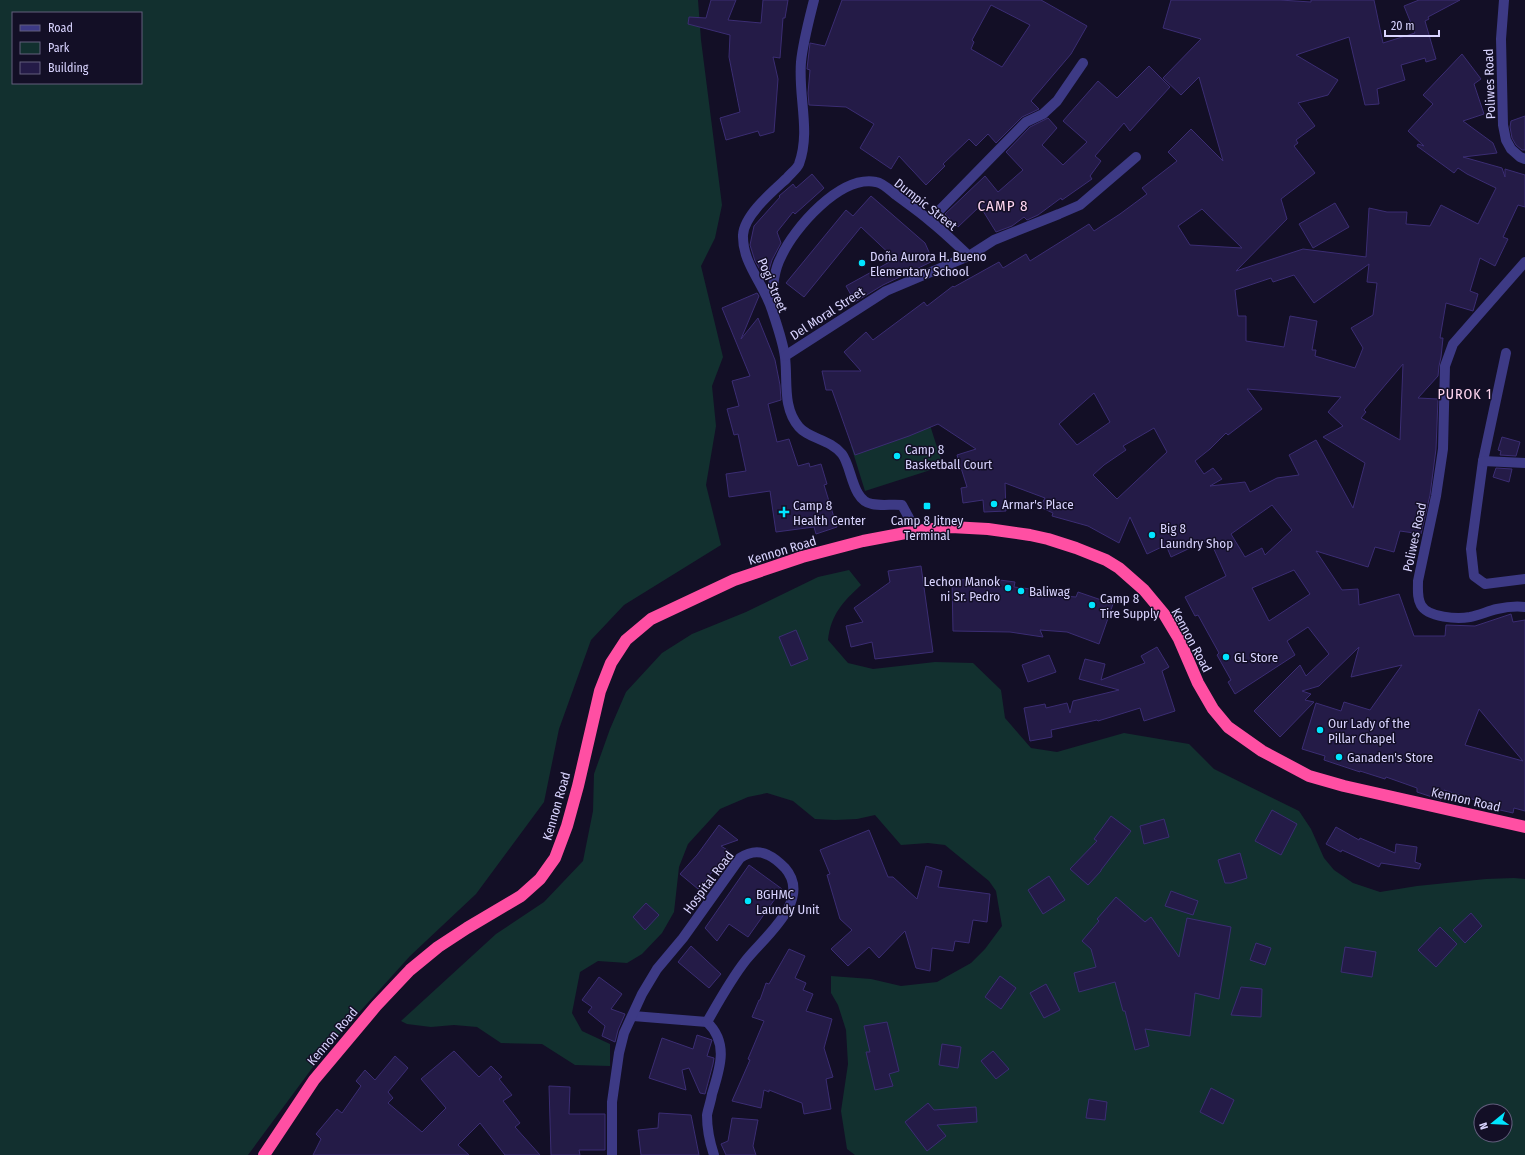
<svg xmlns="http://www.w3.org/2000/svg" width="1525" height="1155" viewBox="0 0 1525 1155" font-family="'Fira Sans Condensed',sans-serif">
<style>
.green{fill:#12302f;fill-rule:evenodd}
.building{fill:#241b47;stroke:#3b2d73;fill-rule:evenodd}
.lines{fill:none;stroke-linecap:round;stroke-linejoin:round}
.minor{stroke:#3d3a85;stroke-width:10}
.highway{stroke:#ff4fa3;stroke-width:12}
.poi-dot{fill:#00e5ff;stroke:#130f26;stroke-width:1.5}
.labels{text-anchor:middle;stroke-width:3;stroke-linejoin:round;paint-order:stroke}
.street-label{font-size:13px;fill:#d9d4ff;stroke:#130f26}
.poi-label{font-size:13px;fill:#d9d4ff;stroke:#130f26;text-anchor:start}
.neighbourhood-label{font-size:14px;letter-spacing:1px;fill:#ffd6f0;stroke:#130f26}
.quarter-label{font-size:15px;letter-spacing:1px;fill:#ffd6f0;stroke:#130f26}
</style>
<rect width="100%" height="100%" fill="#130f26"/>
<g class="green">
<path d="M0,0H698L701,40L722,205L715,238L701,266L723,357L712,386L716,426L706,485L721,545L624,605L591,640L559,729L544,802L476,894L410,956L327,1048L248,1155H0ZM13,13H141V83H13Z"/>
<polygon points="929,422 943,466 865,491 851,446"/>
<path d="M849,570L861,585C843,602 831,614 828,640L848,663L873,669L935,662L973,663L1001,690L1005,718L1031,748L1057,752L1124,733L1189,744L1214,769L1299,811L1311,829L1324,858L1334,870L1353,883L1380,892L1417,886L1486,879L1514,878L1525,879V1155H855L847,1149L841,1111L848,1064L846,1030L838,1005L831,993V976L871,979L901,986L937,982L971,963L985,949L1002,926L996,891L989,881L945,845L928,843L901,845L875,815L857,819L835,820L815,819L793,801L767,793L748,797L720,809L688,844L679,867L674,912L662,933L642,954L627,963L598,961L580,972L572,1013L582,1031L610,1044V1066L575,1065L542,1044L501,1043L477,1027L454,1025L431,1027L407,1024L401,1021L496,934L544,902L583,861L593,811L594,774L610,729L626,692L662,653L692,634L746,612L818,577ZM1481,1111H1505V1135H1481Z"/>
</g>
<g class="building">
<polygon points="711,0 736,0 728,20 761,23 763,0 788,0 785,18 783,18 780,58 773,57 778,79 774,132 760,136 758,131 726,140 720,118 740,112 729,57 730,35 688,24 689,17 706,18"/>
<path d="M842,0H1041L1087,26L1071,54L1031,101L1039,109L1022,117L996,143L988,134L976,146L969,139L943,164L945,166L926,185L899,156L891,169L860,148L874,124L846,107L809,105L808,93L810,70L807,69L810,43L825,46ZM991,5L1030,25L1002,67L971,49L974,42L972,40Z"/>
<path d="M1171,0H1280L1311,2V0H1374L1383,43L1415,33L1404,6L1419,0H1460L1428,17L1429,19L1425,21L1436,59L1426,62L1425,58L1401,65L1405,80L1377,89L1379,104L1365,105L1349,37L1296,55L1338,80L1328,95L1298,103L1315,126L1296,140L1298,143L1294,146L1315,173L1281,199L1287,219L1236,271L1303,249L1366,257L1369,208L1387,212H1407L1406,224L1430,226L1441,205L1478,224L1496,188L1467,174L1458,168L1454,173L1417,146L1418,144L1424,146L1408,131L1433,104L1423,95L1462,54L1481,79L1474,84L1484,114L1463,121L1493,143L1497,153L1463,157L1502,168L1505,177V169L1525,175V207L1518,205L1503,237L1508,239L1495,266L1480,258L1470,291L1478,294L1473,311L1446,303L1440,338H1443L1441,357L1439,366L1438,376L1418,398L1438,399L1436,449L1430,495L1421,534L1400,531L1394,552L1375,547L1368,567L1316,551L1342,590L1358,589L1359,605L1399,594L1414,636H1445L1446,625L1475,626L1511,614L1513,622L1525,620V811L1514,808L1513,813L1487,807L1488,804L1444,790L1441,800L1417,792V788L1386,777L1385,779L1360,771V772L1324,760L1325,756L1302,749L1316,703L1341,711L1344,702L1370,710L1402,665L1351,677L1359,647L1319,686L1302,691L1311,694L1305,700L1314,702L1280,737L1254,711L1300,665L1306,676L1329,654L1308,627L1287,641L1295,655L1235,694L1228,682L1231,680L1217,655L1219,653L1198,615L1195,616L1185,597L1226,576L1213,547L1210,549L1205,541L1171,557L1166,545L1147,554L1130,517L1119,543L1088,526L1052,516L1053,513L1040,507L1045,498L1005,483L1006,511L984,512L983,500L963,503L961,488L967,487L957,455L976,449L938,424L909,436L855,455L832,390H826L822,371H861L844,352L866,332L873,340L924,302L927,306L953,286L954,287L999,262L1003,268L1026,254L1030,261L1089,224L1094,231L1120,214L1147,194L1142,188L1177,161L1168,152L1191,129L1223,161L1199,77L1181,95L1163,78L1201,39L1163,28ZM1202,209L1242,248L1190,245L1178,226ZM1369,264L1367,282L1377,283L1373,315L1351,328L1363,348L1355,368L1315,356L1316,350H1312L1317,321L1290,316L1284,347L1246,341V316H1238L1235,290L1271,278L1273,282L1294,275L1314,303ZM1403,364L1401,415L1400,440L1361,418L1366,412L1364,410ZM1247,389L1341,397L1328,412L1343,426L1323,437L1365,463L1353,508L1316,440L1289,455L1299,475L1277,478L1250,492L1245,482L1210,486L1222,479L1213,468L1204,474L1195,461L1210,449L1226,433L1228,435L1262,409ZM1094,393L1110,422L1077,445L1059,424ZM1154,428L1167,452L1117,499L1093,475L1104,465L1126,450L1123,446ZM1272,505L1292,530L1265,555L1262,548L1245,557L1231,534ZM1294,570L1310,594L1269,621L1252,588ZM1479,709L1523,761L1465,745Z"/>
<polygon points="1149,66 1170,87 1130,131 1124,123 1095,156 1101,161 1090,176 1092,179 1062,200 1061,198 1038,215 1027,220 1024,217 1012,226 996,232 980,206 958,227 945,214 985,176 998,192 1023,170 1006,152 1030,127 1048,118 1057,128 1042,145 1063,165 1087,142 1063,121 1098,81 1117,98"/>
<polygon points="1525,116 1525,150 1522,150 1516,145 1512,138 1510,127 1511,121"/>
<polygon points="812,174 824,188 795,214 793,212 777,232 781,243 772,260 766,280 755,261 750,245 754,226 780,197 779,196 793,184 796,188"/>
<polygon points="871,196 925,243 933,261 883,285 855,302 846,286 895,259 861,227 804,297 786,283 846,210 853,216"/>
<polygon points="1335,203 1349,227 1313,248 1299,224"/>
<polygon points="757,293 759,296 741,339 758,318 775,360 780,385 781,400 768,404 777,442 789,439 798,466 809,463 810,467 821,464 827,484 824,485 837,527 816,534 814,527 776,532 770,491 729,497 726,474 746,471 738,434 734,435 727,409 739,406 732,381 750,376 722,308"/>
<polygon points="1502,437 1520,442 1516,456 1500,455 1501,451 1498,450"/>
<polygon points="1496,468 1512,469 1509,482 1493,477"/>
<polygon points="921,566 933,652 875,659 872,642 851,647 846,626 863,622 854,608 890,582 888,571"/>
<polygon points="992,579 1015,582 1014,587 1039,590 1039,594 1076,597 1078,592 1113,604 1099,644 1067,632 1040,630 1043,637 1010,632 953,631 952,580"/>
<polygon points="796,630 808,659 791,666 779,637"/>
<polygon points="1157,647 1169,667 1162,671 1175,711 1144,721 1140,708 1098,721 1097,720 1051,730 1052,737 1030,741 1024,708 1045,704 1046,708 1067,703 1070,713 1073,701 1119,690 1079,679 1085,659 1105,664 1101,680 1145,663 1141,656"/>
<polygon points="1049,655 1056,672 1028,682 1022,665"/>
<polygon points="1272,810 1297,824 1281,855 1255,841"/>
<polygon points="1111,816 1131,831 1101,870 1101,871 1088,885 1070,869 1097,841 1094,839"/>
<polygon points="1164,819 1169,837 1144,844 1140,826"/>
<polygon points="719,825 738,840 721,846 729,851 698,889 680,874 697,855"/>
<polygon points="1336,827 1359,840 1360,838 1395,853 1396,844 1417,847 1415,862 1421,864 1419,869 1381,863 1379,867 1342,850 1341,852 1326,844"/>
<polygon points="869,830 888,877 893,877 917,899 926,866 942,871 938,887 990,894 987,922 973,920 969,943 955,941 953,951 932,948 930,971 916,968 905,931 879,958 869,947 848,966 831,949 852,930 840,919 827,875 830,874 820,850"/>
<polygon points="1240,853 1247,878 1231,883 1225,883 1218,860"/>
<polygon points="749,865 782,889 748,937 729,924 717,941 705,928"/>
<polygon points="1049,876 1065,900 1043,914 1028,890"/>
<polygon points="1171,891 1198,901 1193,915 1165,906"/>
<polygon points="1116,897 1145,922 1151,917 1179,957 1187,918 1231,927 1219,999 1195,993 1190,1036 1145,1029 1149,1046 1135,1050 1125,1011 1123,1011 1115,982 1079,992 1074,973 1096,967 1091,949 1082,941 1099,921 1097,919"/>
<polygon points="646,903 659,915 645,930 633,917"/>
<polygon points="1471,913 1482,926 1465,943 1453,930"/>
<polygon points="1440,927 1457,944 1436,967 1418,950"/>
<polygon points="1256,943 1271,948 1265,965 1250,960"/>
<polygon points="691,946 721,974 709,988 678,962"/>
<polygon points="1345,947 1376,952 1372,977 1341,972"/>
<polygon points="789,949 805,956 795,978 806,983 803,990 813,994 806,1011 832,1019 824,1048 833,1077 826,1079 831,1109 804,1114 802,1103 769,1090 769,1092 764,1090 761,1108 732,1101 750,1060 748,1059 764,1021 752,1017 759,1000 760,1000 766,983 769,984"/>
<polygon points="1000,976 1016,988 1001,1009 985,997"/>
<polygon points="599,977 622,994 611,1009 625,1014 618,1030 615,1042 602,1036 605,1026 588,1012 592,1007 582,1000"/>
<polygon points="1046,984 1060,1010 1044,1018 1030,993"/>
<polygon points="1241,987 1262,989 1261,1017 1231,1015"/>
<polygon points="887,1022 899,1071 889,1074 893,1086 875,1090 866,1052 870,1052 864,1026"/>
<polygon points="697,1035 712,1040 707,1056 714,1058 713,1064 705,1094 700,1093 689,1068 682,1070 686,1090 649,1078 662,1038 693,1049"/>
<polygon points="942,1044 961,1047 958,1068 939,1065"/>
<polygon points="454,1051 479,1077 491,1066 502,1077 499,1079 512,1095 503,1101 520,1123 515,1127 540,1155 505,1155 480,1123 458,1145 469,1155 313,1155 321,1139 316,1134 337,1109 342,1113 361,1086 356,1081 365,1070 375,1080 395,1056 408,1068 388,1092 393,1098 388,1103 422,1132 446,1108 421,1079"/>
<polygon points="993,1051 1009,1069 996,1079 981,1061"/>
<polygon points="549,1086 570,1087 569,1114 605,1114 605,1150 579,1150 580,1155 551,1155"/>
<polygon points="1211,1088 1234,1100 1223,1124 1200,1112"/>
<polygon points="1089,1099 1107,1102 1105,1120 1086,1118"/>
<polygon points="928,1103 934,1110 976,1107 977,1122 937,1125 946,1136 927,1151 905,1122"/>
<polygon points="659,1113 691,1115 699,1155 641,1155 638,1130 658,1128"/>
<polygon points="732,1118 758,1120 753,1146 756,1155 726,1155 721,1144 728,1141"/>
</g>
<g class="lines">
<g class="minor">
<path d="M814,0C809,20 803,42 801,62C798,97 811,131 799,164C797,169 790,174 787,178C773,191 744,215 743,235C742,263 764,284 772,310C777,325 783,342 785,357C788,381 782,407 799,427C809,439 830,439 842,454C852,467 852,501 872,504C882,506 892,504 902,505L916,531"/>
<polyline points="1504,0 1501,39 1503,125 1506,140 1511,149 1520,157 1525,159"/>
<polyline points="930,220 1026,122 1043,114 1057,101 1083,63"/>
<path d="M1525,262L1453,344L1445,366L1443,449L1436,496L1418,581C1418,590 1417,598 1421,605C1428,618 1458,619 1470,617C1480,615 1488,611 1497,609C1506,607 1516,606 1525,607"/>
<path d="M772,307C772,291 773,272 781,257C794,228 840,175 876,182C883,183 891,191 896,195C908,204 920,212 930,221C944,232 956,244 969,256"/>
<polyline points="1506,353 1483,461 1471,549 1474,576 1485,584 1525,579"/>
<polyline points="785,356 886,291 969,256 994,240 1059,214 1080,205 1136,157"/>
<polyline points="1483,461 1525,463"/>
<polyline points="633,1016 707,1022"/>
<path d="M612,1155V1102L619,1053L624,1033L642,994L657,969L683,938L740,858C749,852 758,850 768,855C775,858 780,863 785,868C813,900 764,937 746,960C731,979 719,1001 707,1022C729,1043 720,1068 712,1094C711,1101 708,1109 707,1115C707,1129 710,1143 714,1155"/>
</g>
<polyline class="highway" points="264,1155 314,1080 376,1006 410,970 438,947 467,928 521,896 540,879 555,858 567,826 578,786 600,691 611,663 626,640 651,619 734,580 802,557 863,541 916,531 951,527 988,529 1030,535 1048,539 1076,548 1106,560 1119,568 1144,590 1164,614 1179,639 1198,683 1213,709 1228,727 1262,751 1309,776 1344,786 1525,827"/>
</g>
<g class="poi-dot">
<circle cx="862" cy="263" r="4"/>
<circle cx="897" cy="456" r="4"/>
<circle cx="994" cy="504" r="4"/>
<rect x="923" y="502" width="8" height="8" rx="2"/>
<path d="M782 506h4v4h4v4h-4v4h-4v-4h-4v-4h4z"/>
<circle cx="1152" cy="535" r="4"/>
<circle cx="1008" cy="588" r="4"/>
<circle cx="1021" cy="591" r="4"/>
<circle cx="1092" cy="605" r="4"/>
<circle cx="1226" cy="657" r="4"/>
<circle cx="1320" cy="730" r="4"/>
<circle cx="1339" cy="757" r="4"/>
<circle cx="748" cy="901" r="4"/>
</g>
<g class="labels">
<g class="street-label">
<text transform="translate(1489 84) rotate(-92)" y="5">Poliwes Road</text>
<text transform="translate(926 204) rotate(38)" y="5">Dumpic Street</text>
<text transform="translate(773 285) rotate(67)" y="5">Pogi Street</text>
<text transform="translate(827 313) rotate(-33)" y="5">Del Moral Street</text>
<text transform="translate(1414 537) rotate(-78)" y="5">Poliwes Road</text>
<text transform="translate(782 550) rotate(-17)" y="5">Kennon Road</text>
<text transform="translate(1192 640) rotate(62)" y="5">Kennon Road</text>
<text transform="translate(1466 799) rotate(13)" y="5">Kennon Road</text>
<text transform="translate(556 806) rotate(-74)" y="5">Kennon Road</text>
<text transform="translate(708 882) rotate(-53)" y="5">Hospital Road</text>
<text transform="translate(332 1036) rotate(-50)" y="5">Kennon Road</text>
</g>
<g class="poi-label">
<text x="870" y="261">Doña Aurora H. Bueno<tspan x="870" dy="15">Elementary School</tspan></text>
<text x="905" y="454">Camp 8<tspan x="905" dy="15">Basketball Court</tspan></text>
<text x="1002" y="509">Armar's Place</text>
<text x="793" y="510">Camp 8<tspan x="793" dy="15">Health Center</tspan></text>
<text x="927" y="525" text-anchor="middle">Camp 8 Jitney<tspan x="927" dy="15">Terminal</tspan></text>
<text x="1160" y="533">Big 8<tspan x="1160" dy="15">Laundry Shop</tspan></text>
<text x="1000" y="586" text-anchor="end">Lechon Manok<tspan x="1000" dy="15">ni Sr. Pedro</tspan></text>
<text x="1029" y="596">Baliwag</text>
<text x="1100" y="603">Camp 8<tspan x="1100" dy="15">Tire Supply</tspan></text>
<text x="1234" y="662">GL Store</text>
<text x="1328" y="728">Our Lady of the<tspan x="1328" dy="15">Pillar Chapel</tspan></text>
<text x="1347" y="762">Ganaden's Store</text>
<text x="756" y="899">BGHMC<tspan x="756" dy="15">Laundy Unit</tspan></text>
</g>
<g class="neighbourhood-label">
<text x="1465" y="399">PUROK 1</text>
</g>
<g class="quarter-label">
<text x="1003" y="211">CAMP 8</text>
</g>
</g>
<rect x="12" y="12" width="130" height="72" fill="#130f26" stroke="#625e7d"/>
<rect x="20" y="25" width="20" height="6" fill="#3d3a85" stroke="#625e7d"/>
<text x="48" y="32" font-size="12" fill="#d9d4ff">Road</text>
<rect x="20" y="42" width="20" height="12" fill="#12302f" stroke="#625e7d"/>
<text x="48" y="52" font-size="12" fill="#d9d4ff">Park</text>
<rect x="20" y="62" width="20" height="12" fill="#241b47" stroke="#625e7d"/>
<text x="48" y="72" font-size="12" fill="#d9d4ff">Building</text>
<g transform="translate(1493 1123) rotate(252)"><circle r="19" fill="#130f26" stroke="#625e7d"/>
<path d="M0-3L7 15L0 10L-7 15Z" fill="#00e5ff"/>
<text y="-6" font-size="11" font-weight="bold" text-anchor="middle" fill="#d9d4ff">N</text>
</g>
<path d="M1385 30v6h54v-6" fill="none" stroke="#d9d4ff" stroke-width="2"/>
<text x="1391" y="30" font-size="12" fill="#d9d4ff" stroke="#130f26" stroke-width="3" paint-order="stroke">20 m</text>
</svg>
